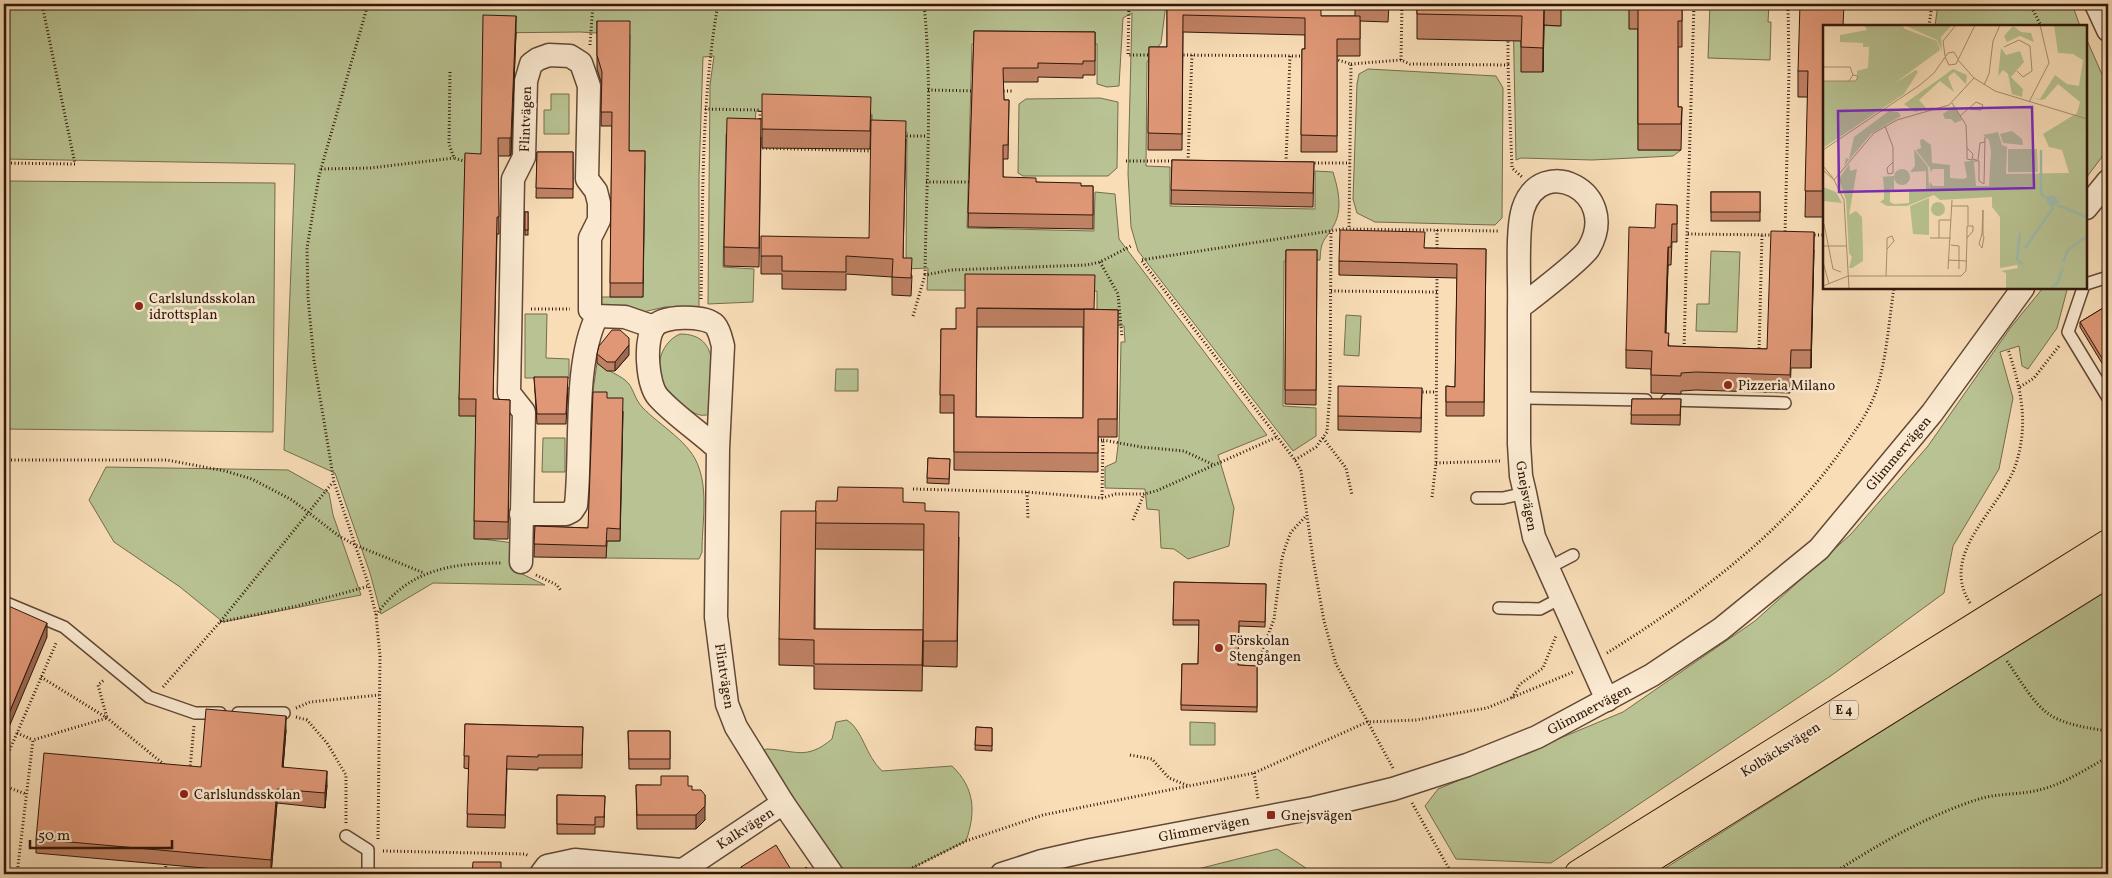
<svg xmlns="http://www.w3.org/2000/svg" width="2112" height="878" viewBox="0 0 2112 878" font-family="Vollkorn,serif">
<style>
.green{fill:#b8c292;stroke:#746c4e}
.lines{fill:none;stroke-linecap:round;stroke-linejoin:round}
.lane-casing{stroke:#634835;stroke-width:14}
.street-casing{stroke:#634835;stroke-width:25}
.highway-casing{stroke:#31170a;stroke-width:30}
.path{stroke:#31170a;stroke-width:3;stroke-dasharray:1 2.5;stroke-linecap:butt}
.lane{stroke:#fae9d0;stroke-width:11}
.street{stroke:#fae9d0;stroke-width:22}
.highway{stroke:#f8ddb7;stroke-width:28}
.wall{fill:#c08265;stroke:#31170a;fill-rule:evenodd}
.shaded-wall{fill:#9c6a53;stroke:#31170a}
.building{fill:#df9776;stroke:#31170a;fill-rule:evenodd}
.poi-dot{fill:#8f2418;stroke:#fae9d0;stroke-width:2}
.labels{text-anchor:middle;stroke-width:5;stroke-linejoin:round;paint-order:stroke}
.shield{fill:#fae9d0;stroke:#6d5645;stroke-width:1}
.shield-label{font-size:12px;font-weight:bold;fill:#31170a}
.street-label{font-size:14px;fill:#31170a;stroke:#fae9d0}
.poi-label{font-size:14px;fill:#31170a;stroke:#fae9d0;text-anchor:start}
.inset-river{fill:none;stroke:#9ebcac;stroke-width:2.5}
.inset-road{fill:none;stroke:#a88e72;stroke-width:1}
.view{fill:#7b2cbf;fill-opacity:0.15;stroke:#7b2cbf;stroke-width:2.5}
.inset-edge{fill:none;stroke:#31170a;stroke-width:2.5}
</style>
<rect width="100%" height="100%" fill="#f8ddb7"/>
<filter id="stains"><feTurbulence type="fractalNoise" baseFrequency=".004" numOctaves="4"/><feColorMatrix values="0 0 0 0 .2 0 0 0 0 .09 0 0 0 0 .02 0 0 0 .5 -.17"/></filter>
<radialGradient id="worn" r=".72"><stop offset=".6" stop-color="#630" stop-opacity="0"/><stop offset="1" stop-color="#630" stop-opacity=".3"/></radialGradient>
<g class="green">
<path d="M4,4H1166L1161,43L1147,62L1146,166L1170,167V206L1315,209V171L1333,172C1338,189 1343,208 1334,225C1325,242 1321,237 1320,260L1284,261L1283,406L1316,408V436L1293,451L1138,251L1131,227L1128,174L1132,13L1123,18L1119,86L1107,87L1097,84V44H972L967,228L1094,231L1095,192L1115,194L1119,239L1267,435L1218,455L1234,508L1229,546L1188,559L1174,549L1161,548L1159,510L1147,509L1145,489L1105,488V467L1116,462L1119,438L1121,342H1125L1124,326L1097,324V291L927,290L928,268L906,269L907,132L872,131V114L756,111L754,134H726L723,267L754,269L753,302L708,304L710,85L714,56L703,57L699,175V307H665L634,314L599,306L600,297H643L645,165H629L630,35L580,32L483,33L482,155H465L460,415L476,416L474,538L514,543L515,568L522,574L545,585L433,583L381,614L370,573L335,473L284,450L295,164L4,159Z"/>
<polygon points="1561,4 1629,4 1638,29 1638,150 1681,150 1673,156 1592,160 1521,158 1516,160 1513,10 1523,25 1560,26"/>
<polygon points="1710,4 1769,4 1768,22 1771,22 1770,60 1708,58"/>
<polygon points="1938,4 2072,4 2080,26 1935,26"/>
<polygon points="2086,38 2108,88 2108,149 2086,178"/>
<polygon points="1368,69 1496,76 1503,88 1502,218 1495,225 1375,222 1357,213 1353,199 1357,84 1359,74"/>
<polygon points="551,94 569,94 569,134 544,134 544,110 551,110"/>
<polygon points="1100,98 1118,102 1117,168 1108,176 1023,176 1018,173 1019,104 1026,99"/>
<polygon points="4,181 275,183 273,432 4,429"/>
<polygon points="1711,251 1740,252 1737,332 1696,331 1697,304 1709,304"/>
<polygon points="2043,288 2065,288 2067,290 2057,328 2028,369 2022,366 2019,346 2000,352 2013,398 1999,469 1953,546 1944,593 1832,675 1551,863 1456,859 1425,806 1438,789 1623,712 1755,621 1851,534 1928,446 2011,327"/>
<polygon points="525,314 547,314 546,358 569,359 569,378 525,378"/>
<polygon points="1346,315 1361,316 1359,356 1344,355"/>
<path d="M680,334C723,334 711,379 711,410L709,414C695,421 678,399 668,390C652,373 659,343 680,334Z"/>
<path d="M597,363C606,371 622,375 629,384C634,391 635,399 642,407C660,426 691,442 699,468C708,493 702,525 702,552L699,559L606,558L607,541H620L623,412L607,405H591Z"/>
<polygon points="836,369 858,369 858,391 835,391"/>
<polygon points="543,438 565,438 565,472 542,472"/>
<polygon points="106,467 288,470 329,493 333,515 361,595 223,622 180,587 114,542 89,500"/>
<polygon points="2108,588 2108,874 1656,874"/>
<path d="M847,720C863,730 865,755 882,771L952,766C975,788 976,812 966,841L900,874H832L754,757L766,749C795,750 806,761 832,739L836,722Z"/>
<polygon points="1190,722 1215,723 1215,745 1190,745"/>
<polygon points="1277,849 1315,874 1178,874"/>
</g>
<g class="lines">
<defs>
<g id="lane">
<polyline points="2086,284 2108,277"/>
<polyline points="2083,288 2068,332 2108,398"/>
<polyline points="1518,398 1646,400"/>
<polyline points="1667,400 1785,403"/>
<polyline points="1477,498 1503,498 1525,493"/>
<polyline points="1548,568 1573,555"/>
<polyline points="4,602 64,627 149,697 195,713 220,713"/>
<polyline points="1499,608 1540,609 1561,598"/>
<polyline points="238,713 284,713"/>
<polyline points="346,836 368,850 368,874"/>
</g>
<g id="street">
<polyline points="2096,4 2108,30"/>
<polyline points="2086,208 2108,181"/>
<path d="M1519,308C1520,282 1516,231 1523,209C1541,152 1621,192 1589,248C1582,260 1533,297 1519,308V444L1521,476L1525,493L1534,537L1607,700"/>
<path d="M718,449C700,432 674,415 658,397C647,384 644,341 654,327C662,315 705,315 715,325C720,331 721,339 723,346L718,449L716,617L727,704L736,727L783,803L832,874"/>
<path d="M521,514H566L572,511L576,505C582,451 573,364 597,316"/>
<polyline points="521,562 524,412 509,393 513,179 524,157 526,81 531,64 538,59 549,55 570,56 581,63 589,86 587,179 596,191 599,203 599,220 590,238 590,310 597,316 625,317 654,327"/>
<polyline points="541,874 547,866 575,860 681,870"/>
<polyline points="677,874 783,803"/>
<polyline points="1002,874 1042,861 1091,850 1314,808 1393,789 1467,765 1537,737 1652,675 1721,629 1819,549 1932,413 2023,288"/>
</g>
<g id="highway">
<polyline points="1579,874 2108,544"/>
<polyline points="1625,874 2108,573"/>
</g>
</defs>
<use href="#lane" class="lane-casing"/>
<use href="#street" class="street-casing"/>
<use href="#highway" class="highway-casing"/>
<g class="path">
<polyline points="368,4 319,176 307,248 308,297 314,361 334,482 369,586 376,615 380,656 378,839"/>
<path d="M924,4C933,93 926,185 925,275"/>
<polyline points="1129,4 1128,55 1151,55"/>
<polyline points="1694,4 1687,234 1774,235"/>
<polyline points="2030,4 2041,26"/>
<polyline points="1929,26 1932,4"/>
<polyline points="1508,38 1508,65"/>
<polyline points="590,45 593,4"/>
<polyline points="1180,55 1304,56"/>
<polyline points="1335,59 1351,64 1349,229"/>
<polyline points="1401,60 1402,4"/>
<polyline points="1351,64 1401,60 1410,64 1508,65 1512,168 1522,177"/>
<polyline points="450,72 449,144 454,158 467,162"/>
<polyline points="928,90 976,91"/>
<polyline points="1000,91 1014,91"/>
<polyline points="705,109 760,110 760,122"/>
<polyline points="903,136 927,136"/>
<polyline points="759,148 873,151"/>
<polyline points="1126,161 1174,161"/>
<polyline points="1188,161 1192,55"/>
<polyline points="1286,162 1290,56"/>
<polyline points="4,163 75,164 42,4"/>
<polyline points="1311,163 1350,163"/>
<polyline points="321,169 370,168 454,158"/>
<polyline points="926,182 972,182"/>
<polyline points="1785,235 1789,72 1788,4"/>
<polyline points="1811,235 1824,235"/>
<polyline points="1437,252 1437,230"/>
<polyline points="1100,262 1118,294 1122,337"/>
<polyline points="1331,291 1437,292"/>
<path d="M701,299C703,200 701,101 718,4"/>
<polyline points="531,309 570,309"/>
<polyline points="913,316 925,275 951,270 1087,265 1100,262 1131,246"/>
<polyline points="1684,351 1687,234"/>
<polyline points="1759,352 1762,235"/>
<polyline points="2020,387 2034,378 2059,346"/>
<polyline points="1419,392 1436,392"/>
<polyline points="1323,438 1346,468 1352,495"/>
<polyline points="1094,440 1103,440 1102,498"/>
<polyline points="1103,440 1141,447 1184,451 1214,465"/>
<polyline points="4,460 167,460 225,471 252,479 292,500 339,536 355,545 424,573"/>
<polyline points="1295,460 1316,447 1327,432 1330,391 1331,231"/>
<polyline points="1436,463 1500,461"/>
<polyline points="913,489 1027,492 1102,498 1116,494 1144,494 1156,491 1277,437"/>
<polyline points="1027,492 1028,519"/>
<polyline points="1432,497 1436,463 1437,273"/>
<polyline points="1133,520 1144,494"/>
<polyline points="536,575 557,585 561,591"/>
<path d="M1970,603C1938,552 2001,510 2016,464C2029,422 2021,389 2008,349"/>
<path d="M376,615C408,570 450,563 502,563"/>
<polyline points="220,622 297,606 369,586"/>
<polyline points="1262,652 1274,619 1282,558 1286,545 1291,532 1306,516"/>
<path d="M1607,653C1696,597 1785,533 1845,445C1858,427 1872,407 1878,385C1887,354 1889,320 1894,288"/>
<path d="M2007,661C2042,713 2043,722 2108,731"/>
<polyline points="41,677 107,718 166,766"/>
<polyline points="163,687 220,622 333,482"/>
<polyline points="1512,698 1520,684 1543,668 1556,636"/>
<polyline points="296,708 310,702 379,695"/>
<polyline points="296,717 307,720 327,743 346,775 346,823"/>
<polyline points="17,733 33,740"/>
<polyline points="1130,755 1152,759 1169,778 1189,786"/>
<polyline points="4,763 57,641"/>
<polyline points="1393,768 1336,664 1324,621 1313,559 1301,471 1295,460 1141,260 1343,229 1500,231"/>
<polyline points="190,769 194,726"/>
<polyline points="1254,773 1258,799"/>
<polyline points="4,786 26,794"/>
<polyline points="1412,803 1452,874"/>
<polyline points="383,851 525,854 529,856"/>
<polyline points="4,874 8,874"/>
<polyline points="17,874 33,740 107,718 98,685 104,680"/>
<polyline points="165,874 166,864"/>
<polyline points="900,874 966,841 1043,815 1254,773 1367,722 1416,720 1487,708 1573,672"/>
<path d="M1832,874C1879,844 1926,816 1979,799C1998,793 2020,795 2039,790C2064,784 2086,769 2108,757"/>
</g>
<use href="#lane" class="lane"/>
<use href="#street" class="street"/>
<use href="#highway" class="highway"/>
</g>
<g class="wall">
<polygon points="1167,4 1321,16 1355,16 1355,4 1389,4 1388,22 1360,21 1360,56 1337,56 1337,152 1301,152 1302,49 1305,49 1305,35 1183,32 1182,150 1148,150 1149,47 1167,47"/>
<polygon points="1417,4 1561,4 1561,26 1544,25 1543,72 1521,72 1521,41 1417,39"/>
<polygon points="1629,4 1682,4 1682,47 1678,47 1678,107 1682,107 1681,150 1638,150 1638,29 1629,29"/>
<polygon points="597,21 629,151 645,151 643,297 610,297 612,126 601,126 602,85 597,69"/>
<polygon points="1824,26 1824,217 1805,217 1808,97 1798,97 1798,71"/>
<polygon points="974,31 1095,32 1095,75 1083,75 1083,78 1038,77 1038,82 1003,82 1004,100 1009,100 1008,159 1003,159 1003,177 1036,182 1081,186 1093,186 1093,229 968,227"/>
<polygon points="516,33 511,154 510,156 498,156 499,234 497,234 493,399 510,400 508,539 474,539 476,416 459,416 459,399 481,154"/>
<polygon points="871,115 870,149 762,148 762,129"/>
<polygon points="761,137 759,267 724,266 724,247"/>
<polygon points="906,139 903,258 912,276 911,296 892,295 892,277 846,274 846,290 782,289 782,274 761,274 761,256 869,238"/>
<polygon points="537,152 573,152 573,198 536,198"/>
<polygon points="1172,160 1314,162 1313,207 1171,204"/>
<rect x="1711" y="192" width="49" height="29"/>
<polygon points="1677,205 1677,242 1672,242 1671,265 1668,265 1666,333 1669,346 1767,349 1814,250 1811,368 1791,368 1790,393 1696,390 1681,391 1681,394 1651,393 1651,369 1626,368 1626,350 1655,228"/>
<rect x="525" y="212" width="3" height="23"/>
<polygon points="1425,248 1486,249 1484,416 1446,416 1446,386 1455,387 1457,278 1339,275 1339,261"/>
<polygon points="1286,250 1317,250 1316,405 1285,404"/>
<polygon points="2108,305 2108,373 2080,327 2080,322"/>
<path d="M965,308L1118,310L1117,437H1098V472L954,470V413H940L941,329H956ZM977,327H1083V418L976,417Z"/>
<polygon points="597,354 629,355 615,371 607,371 597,363"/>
<polygon points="534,377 568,387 566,424 537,424"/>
<polygon points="1422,388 1421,432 1338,430 1338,416"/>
<polygon points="607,398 623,411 620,541 607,541 606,558 534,557 535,526 588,528"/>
<polygon points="1632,399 1681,399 1680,425 1631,424"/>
<polygon points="928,458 950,459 949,484 927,483"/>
<polygon points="903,502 925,511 959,537 957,667 923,666 924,550 815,549 815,629 923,630 922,691 814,689 814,666 779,665 779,639 816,516"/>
<polygon points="1174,582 1266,584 1265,627 1239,626 1238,665 1257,666 1257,712 1181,710 1182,664 1198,664 1199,625 1173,625"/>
<polygon points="465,724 583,727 582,768 538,768 538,770 507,769 505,828 467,827 469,769 464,768"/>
<polygon points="976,727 992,728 992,751 975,750"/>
<polygon points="286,730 283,767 327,785 325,808 277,803 271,874 36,853 36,839"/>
<polygon points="628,731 670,731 670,769 629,769"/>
<polygon points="636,785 688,786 692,790 705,820 696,829 637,829"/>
<polygon points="557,795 605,796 604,827 595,827 595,834 557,834"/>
<polygon points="741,867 790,873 788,874 742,874 741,872"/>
</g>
<g class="shaded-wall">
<polygon points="1544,4 1544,25 1543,72 1543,48"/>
<polygon points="516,16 516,33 511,154 510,156 510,138"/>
<polygon points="1814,232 1814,250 1811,368 1811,350"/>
<polygon points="1668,247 1668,265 1665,351 1665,333"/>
<polygon points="629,345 629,355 615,371 615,362"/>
<polygon points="47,623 47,637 4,739 4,725"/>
<polygon points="286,716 286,730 282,781 282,767"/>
<polygon points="327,771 327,785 325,808 325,793"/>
<polygon points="277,789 277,803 271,874 271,860"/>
<polygon points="705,795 705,820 696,829 696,815"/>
<polygon points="790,868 790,873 788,874 780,874"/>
</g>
<g class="building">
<polygon points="1167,4 1321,4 1321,16 1360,16 1360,39 1337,39 1337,136 1301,135 1302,49 1305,49 1305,18 1183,15 1182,134 1148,133 1149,47 1167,47"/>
<polygon points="1417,4 1544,4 1543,48 1521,47 1522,16 1417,14"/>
<polygon points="1638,4 1682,4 1682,21 1678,21 1678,107 1682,107 1681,124 1638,124"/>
<polygon points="1800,4 1844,4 1843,26 1824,26 1824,191 1805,191 1808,71 1798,71"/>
<polygon points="483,15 516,16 511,137 510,138 498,138 499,217 497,217 493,399 510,400 508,522 474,521 476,399 459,399 465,153 481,154"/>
<polygon points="597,21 630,21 629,151 645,151 643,283 610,283 612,112 601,112 602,72 597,55"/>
<polygon points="974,31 1095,32 1095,61 1083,61 1083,64 1038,63 1038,68 1003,68 1004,100 1009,100 1008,145 1003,145 1003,177 1036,178 1036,182 1081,183 1081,186 1093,186 1093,215 968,213"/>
<polygon points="762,94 871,97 870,131 762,129"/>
<polygon points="727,118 761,119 759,248 724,247"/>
<polygon points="871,120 906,121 903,258 912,258 911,278 892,277 893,259 846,256 846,272 782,271 782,256 761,256 761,236 869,238"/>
<polygon points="537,152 573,152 573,189 536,188"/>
<polygon points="1172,160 1314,162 1313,193 1171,190"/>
<rect x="1711" y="192" width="49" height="20"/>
<polygon points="1656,204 1677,205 1677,224 1672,224 1671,247 1668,247 1665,333 1669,333 1668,346 1767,349 1771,231 1814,232 1811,350 1791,350 1790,375 1696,372 1681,373 1681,376 1651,375 1652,351 1626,350 1629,227 1655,228"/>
<rect x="525" y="212" width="3" height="18"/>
<polygon points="1340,230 1425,232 1424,248 1486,249 1484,402 1446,402 1446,386 1455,387 1457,264 1339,261"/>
<polygon points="1286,250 1317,250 1316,390 1285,390"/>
<path d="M965,274L1095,275L1094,309H1084L1118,310L1117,419H1098V453L954,452V395H940L941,329H956V308H965ZM977,308L1084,309L1083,418L976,417Z"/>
<polygon points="2108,305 2108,368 2080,322"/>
<polygon points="612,330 620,330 629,338 629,345 615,362 607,362 597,354 599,346"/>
<polygon points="534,377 568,377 566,414 537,414"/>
<polygon points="1338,386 1422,388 1421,418 1338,416"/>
<polygon points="593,392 607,392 607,398 623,398 620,529 607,528 606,546 534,544 535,526 588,528"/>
<polygon points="1632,399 1681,399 1680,415 1631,415"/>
<polygon points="928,458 950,459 949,479 927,478"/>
<polygon points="838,487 903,488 903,502 925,503 925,511 959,512 957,641 923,641 924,524 815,523 816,501 837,501"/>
<polygon points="781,511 816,511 814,629 923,630 922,665 814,664 814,640 779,639"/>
<polygon points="1174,582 1266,584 1265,622 1239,621 1238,665 1257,666 1257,707 1181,705 1182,664 1198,664 1199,620 1173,620"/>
<polygon points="4,604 47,623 4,725"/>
<polygon points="206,709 286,716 282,767 327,771 325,793 277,789 271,860 36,839 44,753 201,767"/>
<polygon points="465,724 583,727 582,755 538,755 538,757 507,756 505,815 467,814 469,756 464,756"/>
<polygon points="976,727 992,728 992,746 975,745"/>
<polygon points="628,731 670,731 670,759 629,759"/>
<polygon points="661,776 688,776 688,786 692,786 692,790 701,790 705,795 705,806 696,815 637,815 636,785 661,785"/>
<polygon points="557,795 605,796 604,817 595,817 595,825 557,824"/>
<polygon points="776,845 790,868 780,874 745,874 741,867"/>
<polygon points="473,862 501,862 501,874 472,874"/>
<polygon points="806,867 814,874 800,874"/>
</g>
<g class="poi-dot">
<circle cx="139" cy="306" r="5"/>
<circle cx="1728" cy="385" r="5"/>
<circle cx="1219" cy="648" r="5"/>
<circle cx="184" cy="794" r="5"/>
<rect x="1266" y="810" width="10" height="10" rx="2.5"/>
</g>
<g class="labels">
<rect class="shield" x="1830" y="700.5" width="28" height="19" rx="4"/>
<g class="shield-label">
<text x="1844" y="714">E 4</text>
</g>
<g class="street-label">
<text transform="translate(525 119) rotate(-88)" y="5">Flintvägen</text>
<text transform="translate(1898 453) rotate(-50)" y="5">Glimmervägen</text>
<text transform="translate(1527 496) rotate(80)" y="5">Gnejsvägen</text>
<text transform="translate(725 676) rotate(81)" y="5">Flintvägen</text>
<text transform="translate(1589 709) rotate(-28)" y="5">Glimmervägen</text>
<text transform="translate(1780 749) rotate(-32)" y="5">Kolbäcksvägen</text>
<text transform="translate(745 828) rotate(-33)" y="5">Kalkvägen</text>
<text transform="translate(1204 828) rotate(-11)" y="5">Glimmervägen</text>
</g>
<g class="poi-label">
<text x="149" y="303">Carlslundsskolan<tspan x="149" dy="16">idrottsplan</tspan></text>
<text x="1738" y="390">Pizzeria Milano</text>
<text x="1229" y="645">Förskolan<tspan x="1229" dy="16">Stengången</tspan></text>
<text x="194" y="799">Carlslundsskolan</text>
<text x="1281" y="820">Gnejsvägen</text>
</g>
</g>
<g transform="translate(1823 25)">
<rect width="264" height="264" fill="#f8ddb7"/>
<path d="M41,0H79L82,4L114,16L117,25L72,58L93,45L95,47L81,69L0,123V56H34V46L45,43L46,22H40V18L17,17V10L44,5ZM81,0H129L118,12L119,26L114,15ZM231,0H264V264H183V248L178,246L195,243L194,240L177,243V192L169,182V172L117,175L111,170L84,181H64L57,177L61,174V164L60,152H56L71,151V165L67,164V177L71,179L86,178V166H103V146L87,147L92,141L91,124L105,142L106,164L107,157L110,161H121V144H110L108,147L107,143L93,125L98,123L97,115L100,114L108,120L109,138L127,140V153L141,154L144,152L141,137L152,135L155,137H151L153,161H166L168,126L166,115L160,110L175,107L179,120L184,122L183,149L246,148L239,125L226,122L220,109L254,88L257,77L235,59L222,74L218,75L209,73L217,74L232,50L244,59L256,61L260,35L250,29L235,28ZM190,1L198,7L208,8L211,17L197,11L184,17L181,11ZM178,23L183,30L197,26L201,37L188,52L200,64L199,72L189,69L185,49L180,45L175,51ZM130,44L144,50L143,59L131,47L125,52L131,67L117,56L96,75L104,84L92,87L81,79ZM131,81L139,95L132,98L128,94H122L120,89ZM66,86L75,87L78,91L48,109L21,141L23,133L26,134L31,112ZM189,106L199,114L200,120L180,118L177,109ZM185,124H214L215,147H185ZM26,139L27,146L34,144L26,190L33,186L39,192L40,227V236L29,243H26L29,232L26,228L23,175L16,154ZM71 152a8 8 0 1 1 16 0a8 8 0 1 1-16 0ZM0,162L13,167L19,178L0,176ZM106,173V210L90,209L87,181ZM108 184a7 7 0 1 1 14 0a7 7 0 1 1-14 0Z" fill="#b8c292"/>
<path d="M231,170L236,177L228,183L221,172Z" fill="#9ebcac"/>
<path class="inset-river" d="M218,125V168L221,172M234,180L264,192M197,208L194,235L200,239M202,223L230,183M240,237L245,225L264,211M228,264L235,257L240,243"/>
<path class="inset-road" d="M181,22L196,15L207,21L209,46L200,52L194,46M122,31L120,16L133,0M122,32L126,40L133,39L152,0M135,35L151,53L172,66L264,94M0,42H27L30,50M0,56H33L35,51L30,50L26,56M161,60L166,49L170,16L177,0M206,77L226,38L217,0M129,78L143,100L144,123L150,129L149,135L144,134V123M137,91L153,77L160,80L158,85L147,84M62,101L70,122V137L64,143L65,149L70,148V137M0,125L97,60L111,48L125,28L131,27L135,34M150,134L156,136V156L161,159L162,112M155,135L157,118L162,117M0,141L10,153M0,145L11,155L21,175L26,264M11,155L51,108L74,95L126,80L151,53M129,181H145V200M1,199L10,244L18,247M159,209L160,185V210M159,209L161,212L159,223L156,219ZM107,213H128M116,213V195H128M128,220L136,221V244M0,221H24M125,235L144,236M0,237L6,259M125,244L129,175M63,251L64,224L71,216L69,211L64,213V224M0,261L25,251H138L143,246L144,213L150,206V201H144V213"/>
<path class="view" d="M209,82L211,163L16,167L15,86Z"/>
<rect width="264" height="264" class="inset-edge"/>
</g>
<rect width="2112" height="878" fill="none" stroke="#f8ddb7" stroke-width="20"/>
<rect x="5" y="5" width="2102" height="868" fill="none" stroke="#31170a" stroke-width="2.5"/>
<rect x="10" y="10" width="2092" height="858" fill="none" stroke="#31170a"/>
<path d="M30 840v8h142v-8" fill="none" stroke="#31170a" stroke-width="2.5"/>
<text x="38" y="840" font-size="15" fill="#31170a" stroke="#fae9d0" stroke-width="4" paint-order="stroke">50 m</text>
<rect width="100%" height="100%" filter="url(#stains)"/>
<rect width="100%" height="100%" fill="url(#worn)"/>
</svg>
